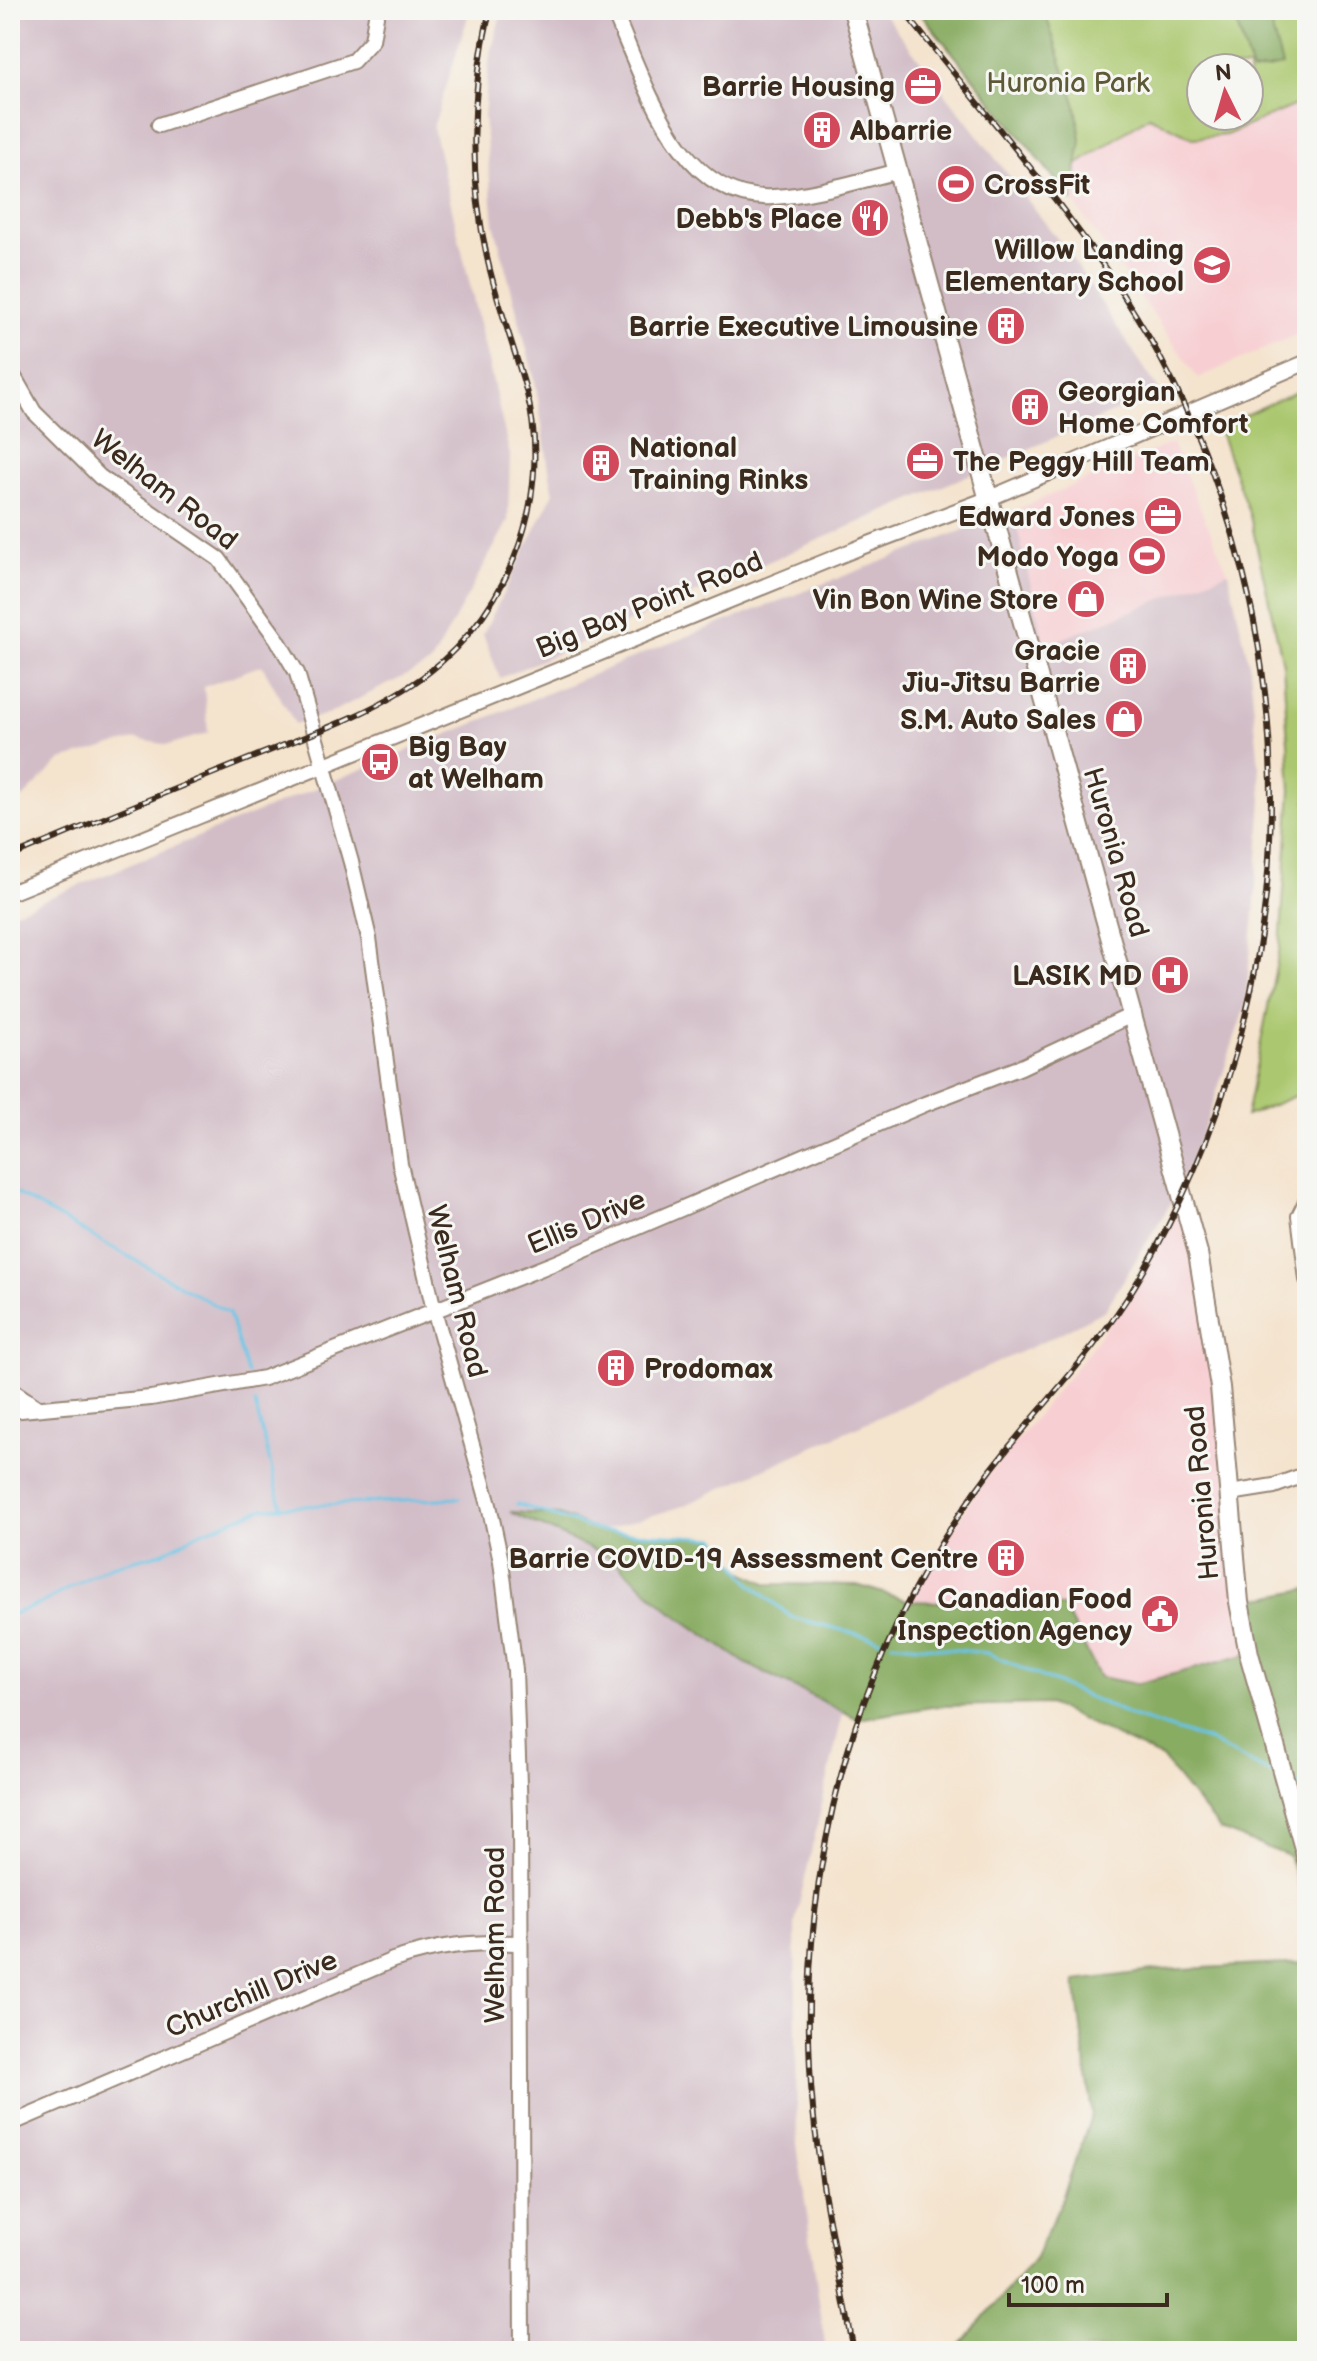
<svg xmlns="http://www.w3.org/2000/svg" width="1317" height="2361" viewBox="0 0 1317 2361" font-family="'Balsamiq Sans',sans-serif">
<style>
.built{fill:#f7cfd3}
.industrial{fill:#d2bdc7}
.green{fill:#abc86f;stroke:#737946;stroke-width:2;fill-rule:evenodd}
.forest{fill:#88ac62;stroke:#626b40;stroke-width:2}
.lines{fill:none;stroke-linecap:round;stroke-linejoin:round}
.stream{stroke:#67c5e5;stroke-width:3}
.minor-casing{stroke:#988676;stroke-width:18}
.major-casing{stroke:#988676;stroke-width:22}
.minor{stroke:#fff;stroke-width:14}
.major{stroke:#fff;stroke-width:18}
.rail-casing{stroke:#3b2a1e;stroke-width:6}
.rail{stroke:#f6f6f2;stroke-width:3;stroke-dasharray:9;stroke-linecap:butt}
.labels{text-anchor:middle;stroke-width:6;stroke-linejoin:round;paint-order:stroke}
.park-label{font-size:28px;fill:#5d5936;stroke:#f6f6f2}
.poi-label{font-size:28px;font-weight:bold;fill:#3b2a1e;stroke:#f6f6f2;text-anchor:end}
.street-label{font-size:28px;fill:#3b2a1e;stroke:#f6f6f2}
</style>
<rect width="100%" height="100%" fill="#f6f6f2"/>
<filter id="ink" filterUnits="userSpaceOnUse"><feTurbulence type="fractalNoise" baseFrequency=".0125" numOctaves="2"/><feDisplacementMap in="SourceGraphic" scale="16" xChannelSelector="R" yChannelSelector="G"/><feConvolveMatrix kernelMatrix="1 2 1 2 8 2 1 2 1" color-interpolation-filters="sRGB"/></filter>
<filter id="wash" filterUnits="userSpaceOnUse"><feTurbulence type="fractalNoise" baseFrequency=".006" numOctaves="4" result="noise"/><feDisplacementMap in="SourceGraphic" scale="32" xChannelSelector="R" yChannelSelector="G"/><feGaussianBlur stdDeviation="1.8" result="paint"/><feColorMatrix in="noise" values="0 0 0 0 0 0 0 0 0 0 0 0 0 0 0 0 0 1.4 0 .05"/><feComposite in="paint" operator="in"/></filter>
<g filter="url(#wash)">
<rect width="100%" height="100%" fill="#f4e3cd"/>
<g class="built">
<polygon points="1307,100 1307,330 1198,378 1072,200 1077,165 1149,116 1193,138 1226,135"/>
<polygon points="1172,443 1228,572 1044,647 1013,511"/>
<polygon points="1184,1198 1198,1253 1249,1654 1136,1684 1100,1677 909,1601 979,1487 1089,1351 1131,1292"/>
</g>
<g class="industrial">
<polygon points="10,10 470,10 433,128 510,455 508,521 431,663 330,713 295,724 262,665 204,687 208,733 168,745 136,739 61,760 24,797 10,802"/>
<polygon points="502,10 881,10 1069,254 1160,392 500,678 483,634 553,494 535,381 494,223 484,117 489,61"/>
<polygon points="1013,511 1045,646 1228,572 1250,668 1262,799 1254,914 1245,1006 1208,1119 1174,1198 1105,1310 1049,1339 683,1506 600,1531 559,1515 512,1513 613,1559 669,1610 745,1663 843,1712 795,1922 797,2144 826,2351 10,2351 10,914 657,648"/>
</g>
<g class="green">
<path d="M918,10H1295L1307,51V100L1226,135L1193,138L1149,116L1077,165L1072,200ZM1201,68H1249V116H1201Z"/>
<polygon points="1307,387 1307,1091 1246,1116 1280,947 1291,790 1283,664 1250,516 1218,427"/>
</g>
<g class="forest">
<polygon points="918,10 1044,10 1076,106 1081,140 1072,200"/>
<polygon points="1232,10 1267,10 1282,66 1252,72"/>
<polygon points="510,1512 559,1515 600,1531 715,1538 741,1571 768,1584 857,1585 909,1601 1063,1606 1100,1677 1136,1684 1249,1654 1239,1602 1307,1589 1307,1913 1289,1856 1220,1830 1162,1758 1049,1704 938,1706 858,1719 745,1663 669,1610 613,1559"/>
<polygon points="1307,1963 1307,2348 955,2351 1033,2261 1059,2207 1092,2114 1075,1981 1161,1970"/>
</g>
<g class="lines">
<g class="stream">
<polyline points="10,1190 229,1313 247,1373"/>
<polyline points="255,1404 281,1505"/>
<polyline points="517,1504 600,1531 715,1538 751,1584 791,1617 885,1641"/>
<polyline points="10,1615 38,1605 108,1567 162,1553 199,1533 264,1508 460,1498"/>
<polyline points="892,1643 987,1653 1135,1717 1207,1740 1274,1775"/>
<polyline points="1292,1782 1307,1787"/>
</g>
</g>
</g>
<g filter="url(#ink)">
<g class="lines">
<defs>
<g id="minor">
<path d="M613,10C644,78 679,203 773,197C815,195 858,181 899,171"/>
<polyline points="159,125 353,61 372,40 377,10"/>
<polyline points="10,370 34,412 100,477 219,559 277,639 297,673 351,862 369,938 400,1164 434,1310 489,1505 501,1561 515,1670 520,1814 522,2351"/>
<polyline points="10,893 861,547 990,498 1307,362"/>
<polyline points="1307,1200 1299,1216 1307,1280"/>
<polyline points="10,1389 38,1408"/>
<polyline points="10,1411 151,1398 264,1378 557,1262 925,1104 1021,1067 1134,1014"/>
<polyline points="1230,1493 1274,1486 1307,1474"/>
<path d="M10,2124L393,1960C439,1945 472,1942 520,1943"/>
</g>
<polyline id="major" points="853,10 1198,1253 1220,1387 1239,1602 1249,1654 1307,1859"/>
</defs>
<use href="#minor" class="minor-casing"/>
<use href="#major" class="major-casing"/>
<use href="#minor" class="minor"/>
<use href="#major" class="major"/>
<defs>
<g id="rail">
<path d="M10,857C85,826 159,795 234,765C291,741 353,722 405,689C504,628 556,503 526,390C514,347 498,305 488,262C469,178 470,93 490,10"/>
<path d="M854,2351C839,2271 821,2191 813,2109C801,1981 815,1850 855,1728C889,1626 942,1530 1009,1447C1053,1393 1101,1343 1136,1284C1310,992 1317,636 1150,339C1082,221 987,117 903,10"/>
</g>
</defs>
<use href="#rail" class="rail-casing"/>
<use href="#rail" class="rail"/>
</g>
</g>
<defs>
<symbol id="office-disc" viewBox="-11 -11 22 22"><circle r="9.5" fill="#d1495b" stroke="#f6f6f2"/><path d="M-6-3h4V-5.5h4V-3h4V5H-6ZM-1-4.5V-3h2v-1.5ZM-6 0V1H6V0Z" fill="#fff"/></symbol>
<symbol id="building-disc" viewBox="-11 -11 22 22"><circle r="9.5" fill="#d1495b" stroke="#f6f6f2"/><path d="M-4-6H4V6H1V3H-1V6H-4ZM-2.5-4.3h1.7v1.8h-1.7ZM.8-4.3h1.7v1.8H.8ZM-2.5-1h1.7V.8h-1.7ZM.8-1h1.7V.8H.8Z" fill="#fff"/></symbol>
<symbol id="stadium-disc" viewBox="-11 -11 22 22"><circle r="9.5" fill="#d1495b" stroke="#f6f6f2"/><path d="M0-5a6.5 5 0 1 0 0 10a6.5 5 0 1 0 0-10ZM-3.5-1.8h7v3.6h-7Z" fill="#fff"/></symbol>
<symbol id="restaurant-disc" viewBox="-11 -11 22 22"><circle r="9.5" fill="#d1495b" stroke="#f6f6f2"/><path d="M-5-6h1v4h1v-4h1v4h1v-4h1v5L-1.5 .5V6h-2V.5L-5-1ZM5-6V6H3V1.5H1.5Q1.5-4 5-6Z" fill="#fff"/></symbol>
<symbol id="school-disc" viewBox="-11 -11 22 22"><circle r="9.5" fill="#d1495b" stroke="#f6f6f2"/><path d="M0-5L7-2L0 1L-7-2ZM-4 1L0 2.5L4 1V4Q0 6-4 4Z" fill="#fff"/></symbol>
<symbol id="shop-disc" viewBox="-11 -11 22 22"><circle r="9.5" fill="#d1495b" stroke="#f6f6f2"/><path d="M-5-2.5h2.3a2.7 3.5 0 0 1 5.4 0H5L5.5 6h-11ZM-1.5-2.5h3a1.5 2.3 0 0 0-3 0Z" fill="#fff"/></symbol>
<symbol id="bus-disc" viewBox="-11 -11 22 22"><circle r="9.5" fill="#d1495b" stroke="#f6f6f2"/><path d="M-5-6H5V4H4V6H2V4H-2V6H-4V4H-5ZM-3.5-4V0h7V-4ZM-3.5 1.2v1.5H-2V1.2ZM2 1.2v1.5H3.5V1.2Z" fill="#fff"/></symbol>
<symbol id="hospital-disc" viewBox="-11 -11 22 22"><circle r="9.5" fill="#d1495b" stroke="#f6f6f2"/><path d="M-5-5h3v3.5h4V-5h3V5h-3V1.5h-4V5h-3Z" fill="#fff"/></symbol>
<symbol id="civic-disc" viewBox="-11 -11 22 22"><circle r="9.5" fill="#d1495b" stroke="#f6f6f2"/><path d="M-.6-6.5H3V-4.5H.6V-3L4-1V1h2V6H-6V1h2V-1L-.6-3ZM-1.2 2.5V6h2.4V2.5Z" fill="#fff"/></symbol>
</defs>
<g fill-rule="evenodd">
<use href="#office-disc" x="901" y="64" width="44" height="44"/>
<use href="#building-disc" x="800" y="108" width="44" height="44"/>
<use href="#stadium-disc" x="934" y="162" width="44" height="44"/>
<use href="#restaurant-disc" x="848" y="196" width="44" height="44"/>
<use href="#school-disc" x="1190" y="243" width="44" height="44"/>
<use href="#building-disc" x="984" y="304" width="44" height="44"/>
<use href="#building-disc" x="1008" y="385" width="44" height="44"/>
<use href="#office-disc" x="903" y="439" width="44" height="44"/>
<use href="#building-disc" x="579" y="441" width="44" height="44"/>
<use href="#office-disc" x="1141" y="494" width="44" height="44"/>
<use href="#stadium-disc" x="1125" y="534" width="44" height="44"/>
<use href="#shop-disc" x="1064" y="577" width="44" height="44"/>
<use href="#building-disc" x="1106" y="644" width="44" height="44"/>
<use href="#shop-disc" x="1102" y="697" width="44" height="44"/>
<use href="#bus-disc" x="358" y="740" width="44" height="44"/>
<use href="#hospital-disc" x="1148" y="953" width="44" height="44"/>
<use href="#building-disc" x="594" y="1346" width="44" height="44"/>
<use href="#building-disc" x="984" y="1536" width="44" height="44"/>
<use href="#civic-disc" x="1138" y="1592" width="44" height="44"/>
</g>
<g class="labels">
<g class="park-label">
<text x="1068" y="92">Huronia Park</text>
</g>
<g class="poi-label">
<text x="895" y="96">Barrie Housing</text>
<text x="850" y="140" text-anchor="start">Albarrie</text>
<text x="984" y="194" text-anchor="start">CrossFit</text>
<text x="842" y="228">Debb's Place</text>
<text x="1184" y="259">Willow Landing<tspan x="1184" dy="32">Elementary School</tspan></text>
<text x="978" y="336">Barrie Executive Limousine</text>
<text x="1058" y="401" text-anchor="start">Georgian<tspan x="1058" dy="32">Home Comfort</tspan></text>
<text x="629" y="457" text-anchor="start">National<tspan x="629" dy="32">Training Rinks</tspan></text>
<text x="953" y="471" text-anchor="start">The Peggy Hill Team</text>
<text x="1135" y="526">Edward Jones</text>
<text x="1119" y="566">Modo Yoga</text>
<text x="1058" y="609">Vin Bon Wine Store</text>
<text x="1100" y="660">Gracie<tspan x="1100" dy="32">Jiu-Jitsu Barrie</tspan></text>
<text x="1096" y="729">S.M. Auto Sales</text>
<text x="408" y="756" text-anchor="start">Big Bay<tspan x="408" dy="32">at Welham</tspan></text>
<text x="1142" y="985">LASIK MD</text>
<text x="644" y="1378" text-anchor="start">Prodomax</text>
<text x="978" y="1568">Barrie COVID-19 Assessment Centre</text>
<text x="1132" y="1608">Canadian Food<tspan x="1132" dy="32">Inspection Agency</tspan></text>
</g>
<g class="street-label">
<text transform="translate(165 489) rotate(38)" y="10">Welham Road</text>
<text transform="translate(649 604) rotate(-22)" y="10">Big Bay Point Road</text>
<text transform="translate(1117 852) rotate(74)" y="10">Huronia Road</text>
<text transform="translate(586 1221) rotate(-23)" y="10">Ellis Drive</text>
<text transform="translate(458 1291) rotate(76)" y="10">Welham Road</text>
<text transform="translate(1201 1493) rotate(-95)" y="10">Huronia Road</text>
<text transform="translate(494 1935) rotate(-90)" y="10">Welham Road</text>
<text transform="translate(251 1993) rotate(-23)" y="10">Churchill Drive</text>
</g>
</g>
<rect width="1317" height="2361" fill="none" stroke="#f6f6f2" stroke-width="40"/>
<g transform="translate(1225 92) rotate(355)"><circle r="38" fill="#f6f6f2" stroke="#aba49d" stroke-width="2"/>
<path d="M0-6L14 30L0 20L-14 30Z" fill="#d1495b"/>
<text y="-12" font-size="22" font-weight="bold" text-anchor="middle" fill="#3b2a1e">N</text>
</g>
<path d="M1009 2293v12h158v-12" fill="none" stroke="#3b2a1e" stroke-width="4"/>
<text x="1021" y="2293" font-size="24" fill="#3b2a1e" stroke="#f6f6f2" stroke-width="6" paint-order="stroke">100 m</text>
</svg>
